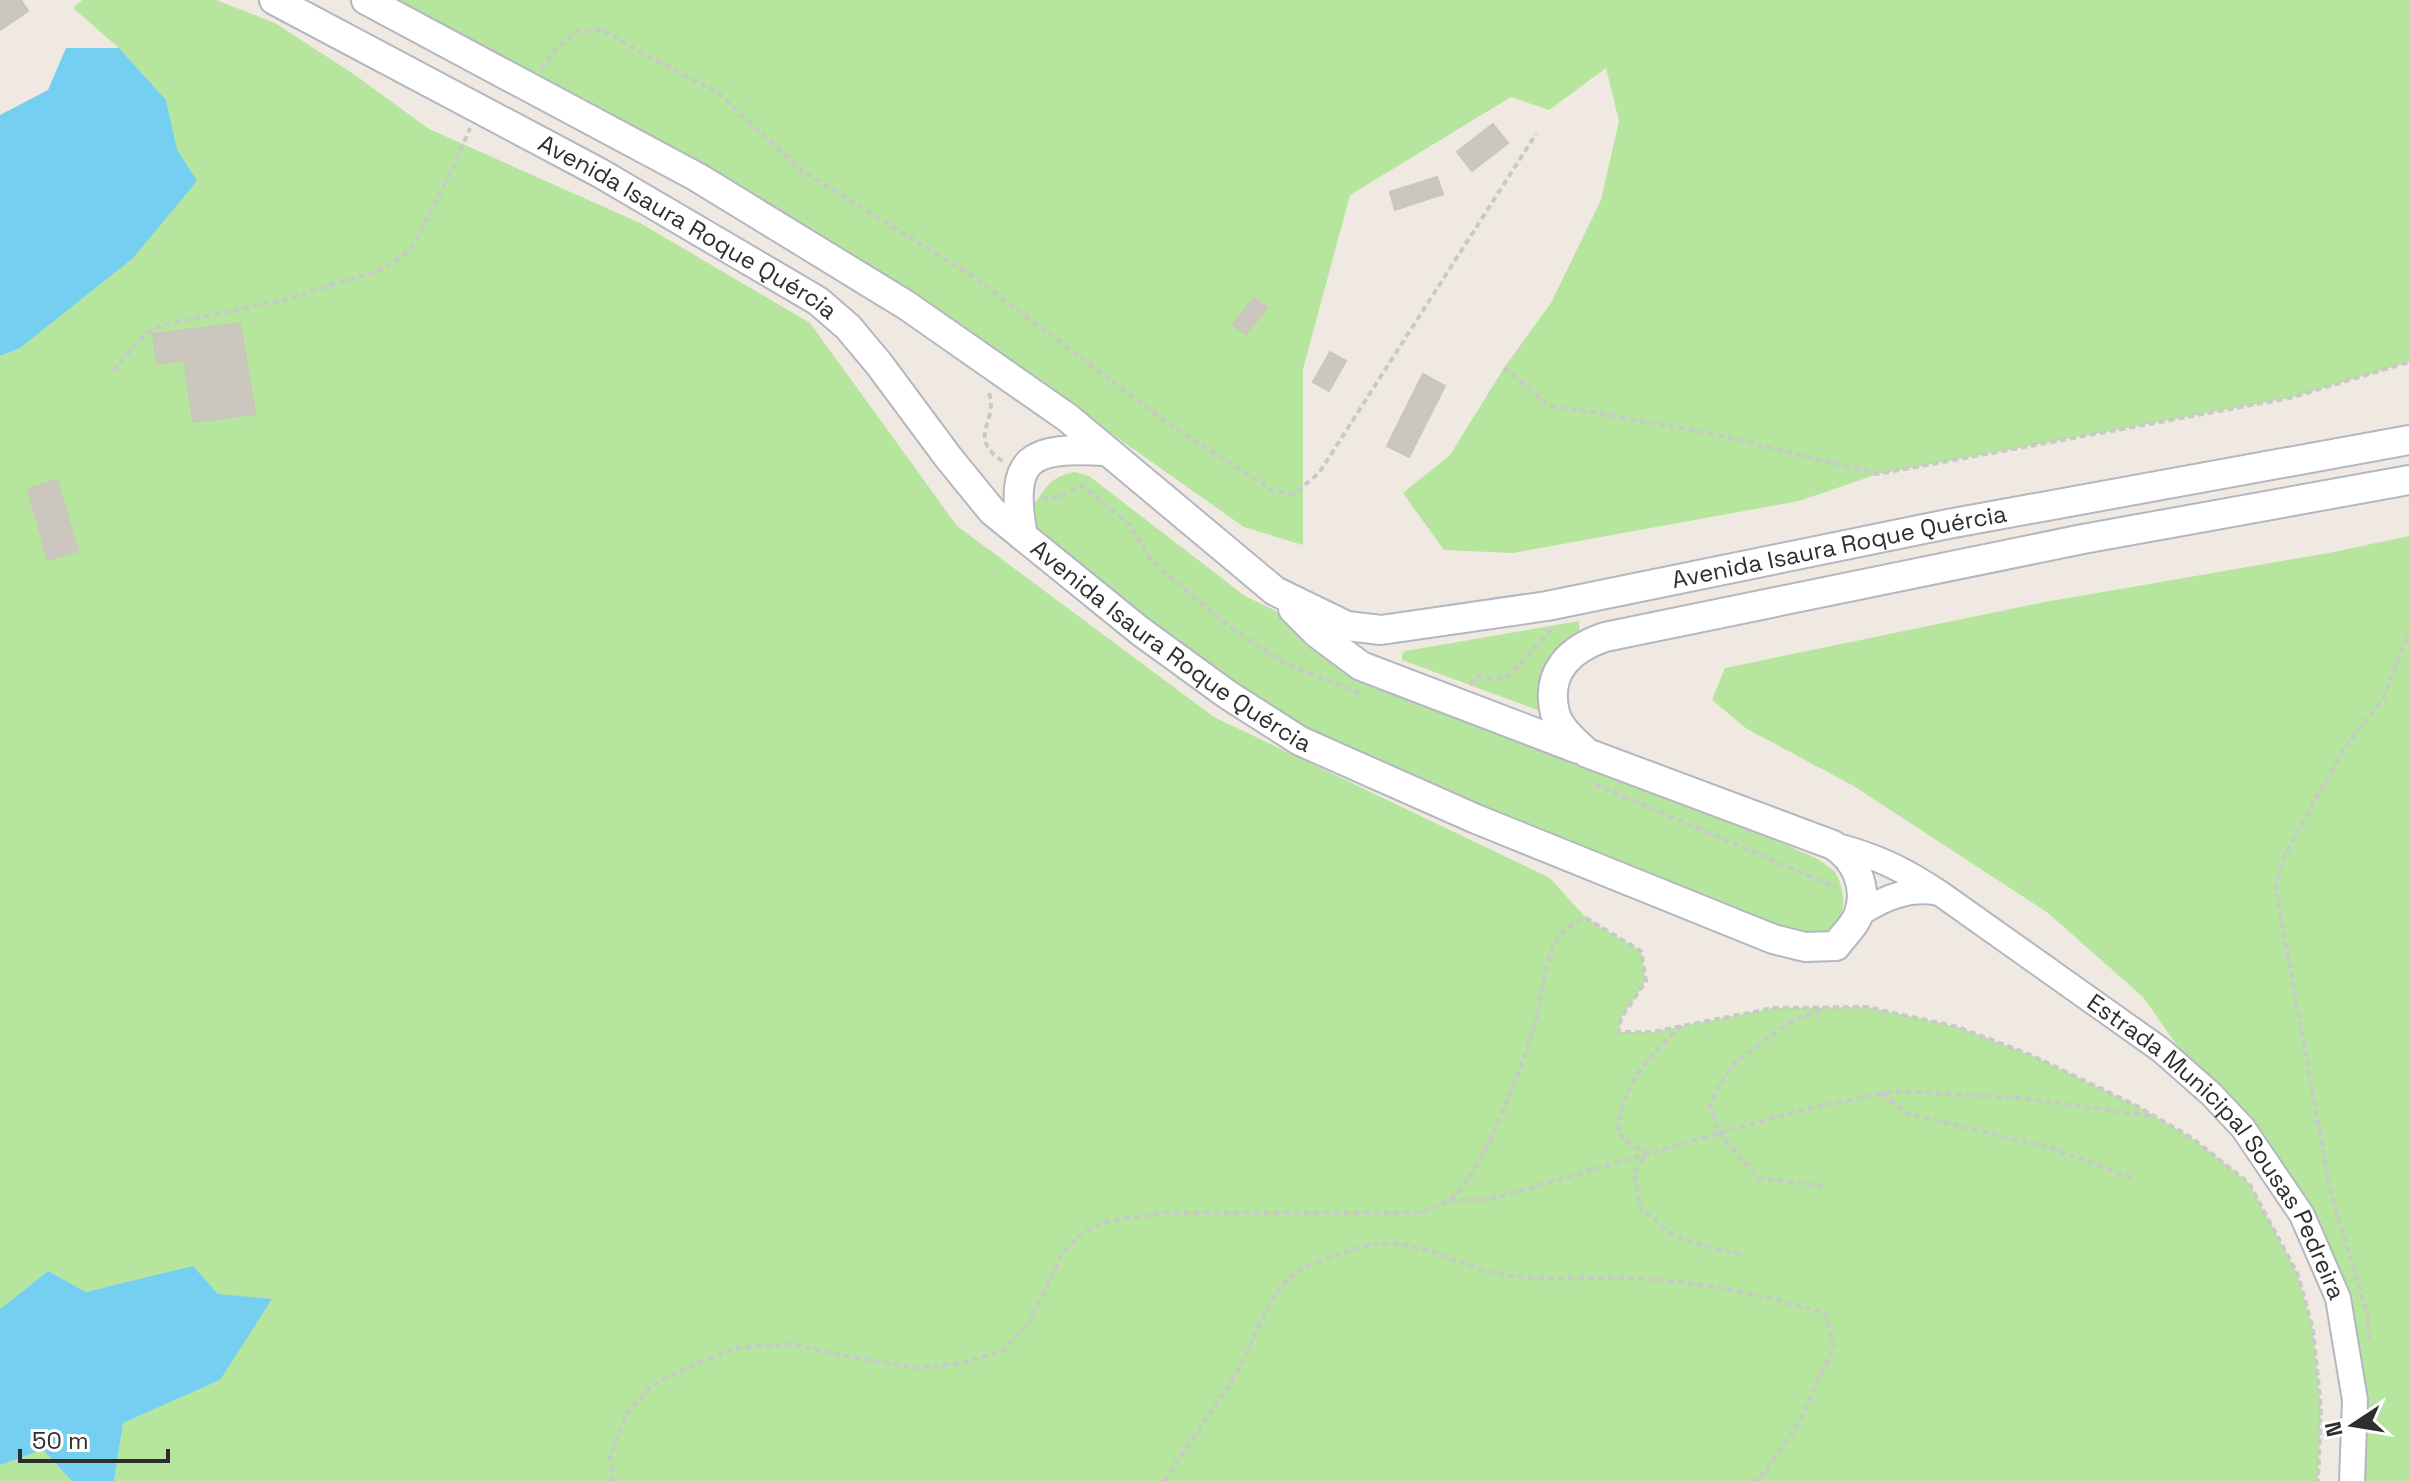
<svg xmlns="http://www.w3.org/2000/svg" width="2409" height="1481" viewBox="0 0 2409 1481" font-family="'Space Grotesk',sans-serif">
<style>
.green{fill:#b6e59e}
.water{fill:#75cff0}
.building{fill:#cbc7bf;stroke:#cbc5ba;stroke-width:2}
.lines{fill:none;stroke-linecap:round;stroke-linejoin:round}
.tertiary-casing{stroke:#b4b7c1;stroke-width:28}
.secondary-casing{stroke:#b4b7c1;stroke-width:32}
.path{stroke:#c9c9c9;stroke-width:4;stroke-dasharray:6 4;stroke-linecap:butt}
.tertiary{stroke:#fff;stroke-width:24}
.secondary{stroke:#fff;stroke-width:28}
.labels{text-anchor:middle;stroke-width:6;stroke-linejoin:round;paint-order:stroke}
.street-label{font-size:24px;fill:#2e2e2e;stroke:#fff}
</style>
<rect width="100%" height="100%" fill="#efe9e1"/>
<g class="green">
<polygon points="82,0 216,0 275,23 355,75 429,129 640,223 810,323 957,526 1214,717 1550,878 1586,918 1641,951 1646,981 1621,1018 1619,1032 1652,1032 1773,1008 1867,1007 1958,1027 2031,1055 2137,1106 2192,1138 2249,1183 2298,1275 2313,1329 2321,1409 2318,1481 114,1481 123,1423 220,1380 218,1294 193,1267 86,1292 48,1271 0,1309 0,356 20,348 197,182 177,149 166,100 119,48 73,8"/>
<polygon points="398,0 2409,0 2409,362 2290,398 1878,474 1799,501 1513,553 1444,550 1403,493 1450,455 1504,368 1551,303 1601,200 1619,121 1606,68 1549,110 1511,97 1350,195 1303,369 1303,545 1244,527 879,270"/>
<path d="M1075,472L1089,476L1245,596L1278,612L1302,630L1818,859C1823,863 1829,867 1834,871C1839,877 1842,888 1843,896C1845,923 1829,934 1804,940L1595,851L1542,835L1259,708L1043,543L1037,529L1035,503C1046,486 1054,475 1075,472Z"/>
<polygon points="2409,536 2409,1481 2352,1481 2355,1400 2302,1215 2211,1094 2143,997 2048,913 1852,785 1747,729 1712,700 1725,668 2045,602 2334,552"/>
<polygon points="1579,621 1580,642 1540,711 1402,660 1402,654 1405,651"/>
<polygon points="43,1450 72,1481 0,1481 0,1465"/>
</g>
<g class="water">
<polygon points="66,48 119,48 166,100 177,149 197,181 133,258 20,348 0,356 0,115 48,90"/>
<polygon points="193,1266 218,1294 272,1299 220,1380 123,1423 114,1481 72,1481 43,1450 0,1465 0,1309 48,1271 86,1292"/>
</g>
<g class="building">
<polygon points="0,0 21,0 28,11 0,30"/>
<polygon points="1493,124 1508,143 1472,171 1457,152"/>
<polygon points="1437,177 1443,194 1395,210 1390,192"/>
<polygon points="1254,298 1267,308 1246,334 1233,324"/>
<polygon points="240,323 255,414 193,422 184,360 157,364 153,334"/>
<polygon points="1330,352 1346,361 1329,391 1313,382"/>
<polygon points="1423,374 1445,386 1409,457 1387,446"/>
<polygon points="57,480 78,551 48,560 28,489"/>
</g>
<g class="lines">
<defs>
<g id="tertiary">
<path id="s1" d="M1833,845C1875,855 1905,870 1941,894L2161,1050L2211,1094L2243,1128L2302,1215L2338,1298L2355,1400L2352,1481"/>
<path d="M1859,914C1884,898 1909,887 1939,893"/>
</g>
<g id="secondary">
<path id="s2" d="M274,0L600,173L818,301L848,327L879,364L948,457L992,511L1140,631L1228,695L1300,741L1476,819L1773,939L1805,947L1836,946C1843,936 1856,924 1859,913C1868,886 1855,859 1833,845L1587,753C1575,741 1559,729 1555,713C1545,672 1570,649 1605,637L2083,539L2409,480"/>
<path id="s3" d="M366,0L697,177L906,305L1068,418L1275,591L1347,626L1381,630L1547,606L1948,524L2409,440"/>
<path d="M1023,536C1008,456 1030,447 1105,451"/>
<polyline points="1293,609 1318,634 1361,666 1578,749"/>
</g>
</defs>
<use href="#tertiary" class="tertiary-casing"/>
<use href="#secondary" class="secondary-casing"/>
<g class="path">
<polyline points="541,69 558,47 577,31 603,30 640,52 717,92 802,171 971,275 1169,424 1273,491 1294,494 1319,473 1536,134"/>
<polyline points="1504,368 1549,405 1705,432 1878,474 2290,398 2409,362"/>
<polyline points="113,370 144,335 163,325 287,299 384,269 412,248 453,168 470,128"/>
<path d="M989,393C999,422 965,437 1004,462"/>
<polyline points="1044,496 1046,499 1059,497 1082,485 1130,525 1148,556 1173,580 1234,630 1286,664 1363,694"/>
<polyline points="1470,685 1479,676 1498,679 1510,675 1552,629"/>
<polyline points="1595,784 1835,887"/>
<path d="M1682,1026C1650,1053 1619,1089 1618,1133L1629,1143L1647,1153L1634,1174L1641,1209L1673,1235L1705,1246L1740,1254"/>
<polyline points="1882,1093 1905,1113 2051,1148 2135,1179"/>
<polyline points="1823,1186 1758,1178 1719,1133 1710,1106 1717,1088 1734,1063 1793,1020 1825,1009"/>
<polyline points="1450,1200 1487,1200 1793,1112 1894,1091 2020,1098 2152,1116"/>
<polyline points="2369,1339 2367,1312 2331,1194 2276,890 2283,858 2344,748 2383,699 2409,632"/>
<path d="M613,1481L610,1456L628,1412L653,1385L693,1365L736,1348L791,1344L846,1356L918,1368L963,1363L1004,1350L1030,1321L1063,1252L1084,1232L1108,1221L1165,1213H1420C1429,1209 1440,1206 1448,1201C1481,1180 1522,1067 1534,1027C1546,988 1540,934 1586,918L1641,951L1646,981L1621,1018L1619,1032H1652L1773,1008L1867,1007L1958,1027L2031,1055L2137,1106L2192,1138L2249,1183L2298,1275L2313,1329L2321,1409L2318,1481"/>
<path d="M1164,1481C1188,1444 1216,1408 1238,1370C1257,1337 1265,1296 1297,1272C1310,1262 1368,1243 1384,1243C1424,1243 1462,1266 1501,1274C1548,1283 1599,1275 1647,1279C1707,1283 1768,1296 1826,1314L1834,1347L1796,1428L1763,1474L1753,1481"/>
</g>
<use href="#tertiary" class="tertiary"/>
<use href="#secondary" class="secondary"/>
</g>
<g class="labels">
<g class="street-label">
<text dy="8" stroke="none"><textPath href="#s2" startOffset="472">Avenida Isaura Roque Quércia</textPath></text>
<text dy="8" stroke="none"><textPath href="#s3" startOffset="1668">Avenida Isaura Roque Quércia</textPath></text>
<text dy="8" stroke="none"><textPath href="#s2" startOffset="1120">Avenida Isaura Roque Quércia</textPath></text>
<text dy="8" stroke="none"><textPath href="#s1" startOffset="500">Estrada Municipal Sousas Pedreira</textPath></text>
</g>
</g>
<g transform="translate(2353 1425) rotate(258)" stroke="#ffffff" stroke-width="6" paint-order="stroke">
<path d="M0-6L14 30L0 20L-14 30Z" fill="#2e2e2e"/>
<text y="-12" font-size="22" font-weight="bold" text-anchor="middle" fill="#2e2e2e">N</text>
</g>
<path d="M20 1449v12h148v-12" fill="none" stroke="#2e2e2e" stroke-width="4"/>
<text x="32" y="1449" font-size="24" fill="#2e2e2e" stroke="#ffffff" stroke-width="6" paint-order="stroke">50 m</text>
</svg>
